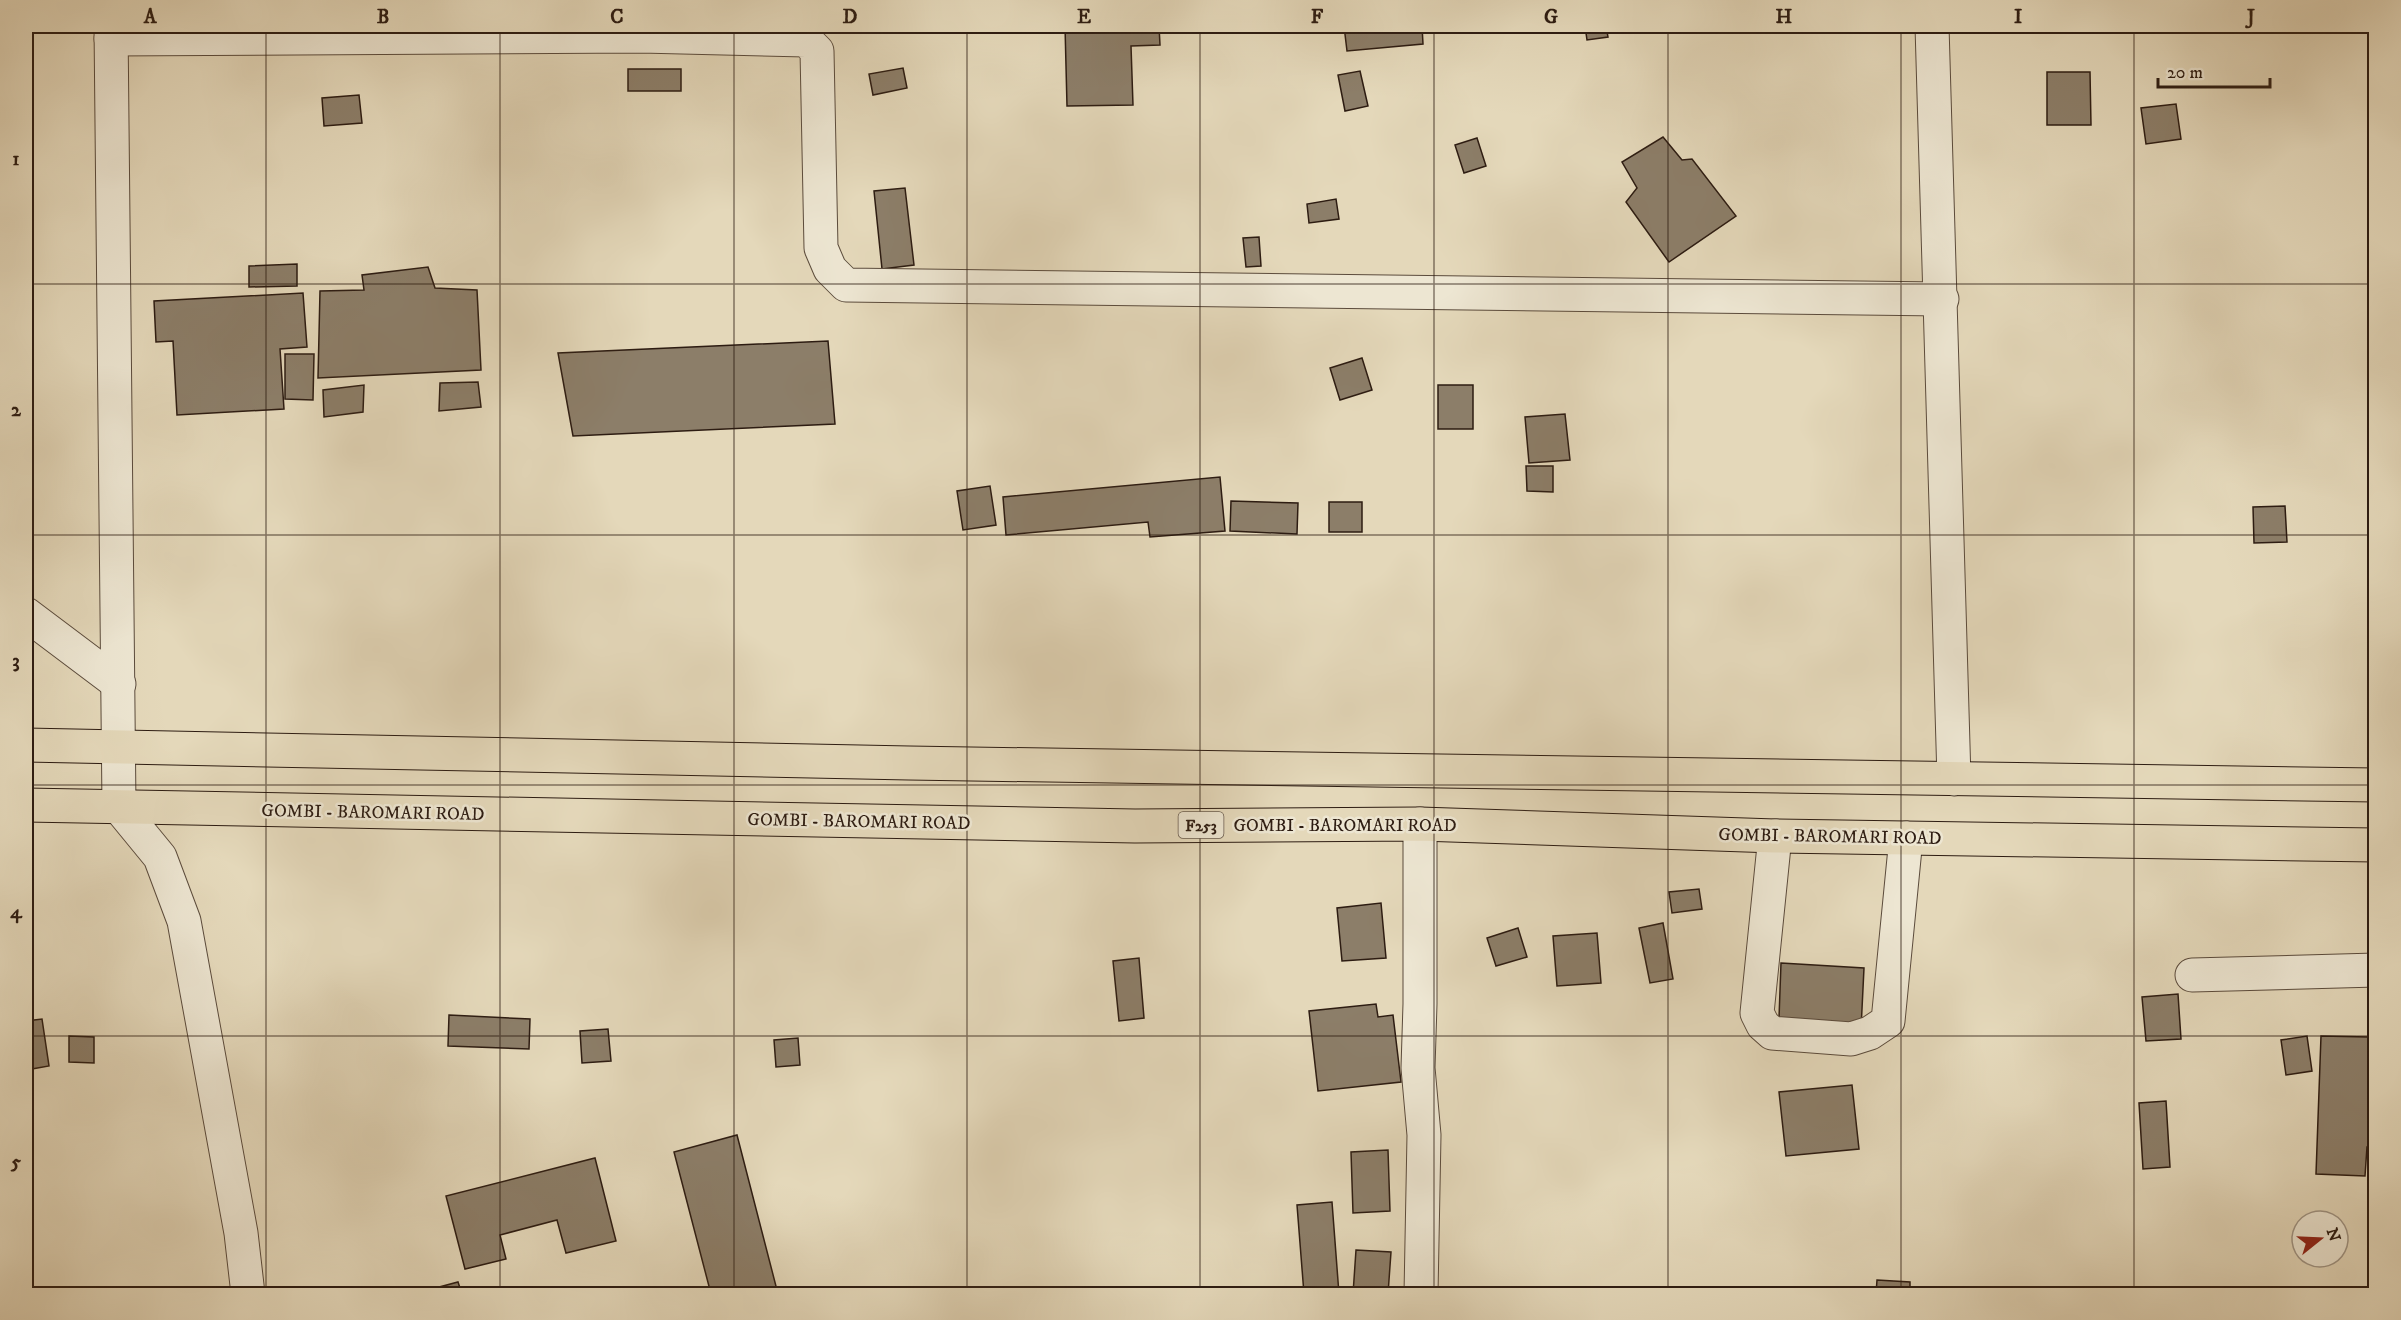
<svg xmlns="http://www.w3.org/2000/svg" width="2401" height="1320" viewBox="0 0 2401 1320" font-family="'IM FELL DW Pica',serif">
<style>
.building{fill:#8c7e69;stroke:#2d1c12;stroke-width:1.5}
.lines{fill:none;stroke-linecap:round;stroke-linejoin:round}
.minor-casing{stroke:#5b4b3c;stroke-width:35}
.major-casing{stroke:#2d1c12;stroke-width:35}
.minor{stroke:#ede6d2;stroke-width:33}
.major{stroke:#e4d8ba;stroke-width:33}
.grid{fill:none;stroke:#2d1c12;stroke-width:1.5;stroke-opacity:0.55}
.labels{text-anchor:middle;stroke-width:5;stroke-linejoin:round;paint-order:stroke}
.shield{fill:#ede6d2;stroke:#67594c;stroke-width:1.5}
.shield-label{font-size:16px;font-weight:bold;fill:#2d1c12}
.street-label{font-size:18px;fill:#2d1c12;stroke:#ede6d2}
.neatline{fill:none;stroke:#2d1c12;stroke-width:2}
.grid-label{font-size:20px;text-anchor:middle;font-weight:bold;fill:#2d1c12}
</style>
<rect width="100%" height="100%" fill="#e4d8ba"/>
<filter id="stains"><feTurbulence type="fractalNoise" baseFrequency=".00333" numOctaves="4"/><feColorMatrix values="0 0 0 0 .2 0 0 0 0 .09 0 0 0 0 .02 0 0 0 .5 -.17"/></filter>
<radialGradient id="worn" r=".72"><stop offset=".6" stop-color="#630" stop-opacity="0"/><stop offset="1" stop-color="#630" stop-opacity=".3"/></radialGradient>
<g class="building">
<polygon points="1065,26 1159,26 1160,45 1131,46 1133,105 1067,106"/>
<polygon points="1344,26 1422,26 1423,44 1347,51"/>
<polygon points="1585,26 1606,26 1608,37 1587,40"/>
<polygon points="903,68 907,88 873,95 869,74"/>
<rect x="628" y="69" width="53" height="22"/>
<polygon points="1360,71 1368,106 1345,111 1338,75"/>
<polygon points="2047,72 2090,72 2091,125 2047,125"/>
<polygon points="359,95 362,123 324,126 322,98"/>
<polygon points="2176,104 2181,139 2146,144 2141,108"/>
<polygon points="1663,137 1682,160 1692,159 1736,216 1669,262 1626,202 1637,188 1622,162"/>
<polygon points="1477,138 1486,166 1464,173 1455,145"/>
<polygon points="905,188 914,265 882,269 874,191"/>
<polygon points="1336,199 1339,219 1309,223 1307,204"/>
<polygon points="1259,237 1261,266 1246,267 1243,238"/>
<polygon points="297,264 297,286 249,287 249,266"/>
<polygon points="428,267 435,288 477,290 481,370 318,378 320,291 364,290 362,275"/>
<polygon points="303,293 307,347 280,349 284,409 177,415 173,341 156,342 154,301"/>
<polygon points="828,341 835,424 573,436 558,353"/>
<polygon points="285,354 314,354 313,400 285,399"/>
<polygon points="1362,358 1372,390 1340,400 1330,368"/>
<polygon points="478,382 481,407 439,411 440,383"/>
<polygon points="364,385 363,412 324,417 323,390"/>
<rect x="1438" y="385" width="35" height="44"/>
<polygon points="1565,414 1570,460 1529,463 1525,417"/>
<polygon points="1526,466 1553,466 1553,492 1527,491"/>
<polygon points="1220,477 1225,531 1150,537 1148,522 1006,535 1003,497"/>
<polygon points="990,486 996,525 963,530 957,491"/>
<polygon points="1231,501 1298,503 1297,534 1230,531"/>
<rect x="1329" y="502" width="33" height="30"/>
<polygon points="2285,506 2287,542 2254,543 2253,507"/>
<polygon points="1699,889 1702,909 1672,913 1669,892"/>
<polygon points="1381,903 1386,958 1342,961 1337,908"/>
<polygon points="1663,923 1673,979 1650,983 1639,928"/>
<polygon points="1518,928 1527,957 1496,966 1487,938"/>
<polygon points="1597,933 1601,983 1557,986 1553,936"/>
<polygon points="1139,958 1144,1018 1119,1021 1113,961"/>
<polygon points="1781,963 1864,968 1860,1050 1778,1046"/>
<polygon points="2178,994 2181,1039 2146,1041 2142,997"/>
<polygon points="1376,1004 1378,1017 1393,1015 1401,1082 1318,1091 1309,1011"/>
<polygon points="449,1015 530,1019 529,1049 448,1046"/>
<polygon points="42,1019 49,1066 26,1070 26,1021"/>
<polygon points="608,1029 611,1061 582,1063 580,1031"/>
<polygon points="69,1036 94,1037 94,1063 69,1062"/>
<polygon points="2307,1036 2312,1071 2286,1075 2281,1040"/>
<polygon points="2321,1036 2369,1037 2368,1056 2376,1056 2376,1147 2367,1147 2365,1176 2316,1174"/>
<polygon points="798,1038 800,1065 776,1067 774,1040"/>
<polygon points="1852,1085 1859,1149 1786,1156 1779,1092"/>
<polygon points="2166,1101 2170,1167 2143,1169 2139,1103"/>
<polygon points="737,1135 778,1294 711,1294 674,1152"/>
<polygon points="1388,1150 1390,1211 1353,1213 1351,1152"/>
<polygon points="595,1158 616,1241 566,1253 557,1220 500,1235 506,1259 465,1269 446,1196"/>
<polygon points="1332,1202 1339,1294 1304,1294 1297,1205"/>
<polygon points="1356,1250 1391,1252 1388,1294 1353,1294"/>
<polygon points="1877,1280 1910,1282 1910,1294 1876,1294"/>
<polygon points="458,1282 462,1294 413,1294"/>
</g>
<g class="lines">
<defs>
<g id="minor">
<polyline points="111,26 119,807 160,857 184,921 241,1233 248,1294"/>
<polyline points="1932,26 1954,779"/>
<polyline points="111,39 641,36 806,40 817,51 821,248 830,269 846,285 1942,299"/>
<polyline points="26,614 119,684"/>
<polyline points="1420,824 1420,1004 1418,1068 1424,1135 1421,1294"/>
<polyline points="1775,836 1757,1013 1763,1025 1772,1033 1851,1039 1870,1033 1888,1021 1906,838"/>
<polyline points="2192,975 2376,970"/>
</g>
<g id="major">
<polyline points="26,745 909,763 2376,785"/>
<polyline points="26,805 1135,826 1420,824 1775,836 2376,845"/>
</g>
</defs>
<use href="#minor" class="minor-casing"/>
<use href="#major" class="major-casing"/>
<use href="#minor" class="minor"/>
<use href="#major" class="major"/>
</g>
<path class="grid" d="M266,26V1294M500,26V1294M734,26V1294M967,26V1294M1200,26V1294M1434,26V1294M1668,26V1294M1901,26V1294M2134,26V1294M26,284H2376M26,535H2376M26,785H2376M26,1036H2376"/>
<g class="labels">
<rect class="shield" x="1178.5" y="812" width="45" height="26" rx="4.5"/>
<g class="shield-label">
<text x="1201" y="831">F253</text>
</g>
<g class="street-label">
<text transform="translate(373 812) rotate(1)" y="6">GOMBI - BAROMARI ROAD</text>
<text transform="translate(859 821) rotate(1)" y="6">GOMBI - BAROMARI ROAD</text>
<text x="1345" y="831">GOMBI - BAROMARI ROAD</text>
<text transform="translate(1830 836) rotate(1)" y="6">GOMBI - BAROMARI ROAD</text>
</g>
</g>
<rect width="2401" height="1320" fill="none" stroke="#e4d8ba" stroke-width="66"/>
<g transform="translate(2320 1239) rotate(72)"><circle r="28" fill="#ede6d2" stroke="#a09585" stroke-width="1.5"/>
<path d="M0-4.5L10 22L0 15L-10 22Z" fill="#8f2418"/>
<text y="-9" font-size="16" font-weight="bold" text-anchor="middle" fill="#2d1c12">N</text>
</g>
<path d="M2158 78v9h112v-9" fill="none" stroke="#2d1c12" stroke-width="3"/>
<text x="2167" y="78" font-size="18" fill="#2d1c12" stroke="#ede6d2" stroke-width="4.5" paint-order="stroke">20 m</text>
<rect x="33" y="33" width="2335" height="1254" class="neatline"/>
<g class="grid-label">
<text x="150" y="23">A</text>
<text x="383" y="23">B</text>
<text x="617" y="23">C</text>
<text x="850" y="23">D</text>
<text x="1084" y="23">E</text>
<text x="1317" y="23">F</text>
<text x="1551" y="23">G</text>
<text x="1784" y="23">H</text>
<text x="2018" y="23">I</text>
<text x="2251" y="23">J</text>
<text x="16" y="165">1</text>
<text x="16" y="416">2</text>
<text x="16" y="667">3</text>
<text x="16" y="918">4</text>
<text x="16" y="1168">5</text>
</g>
<rect width="100%" height="100%" filter="url(#stains)"/>
<rect width="100%" height="100%" fill="url(#worn)"/>
</svg>
